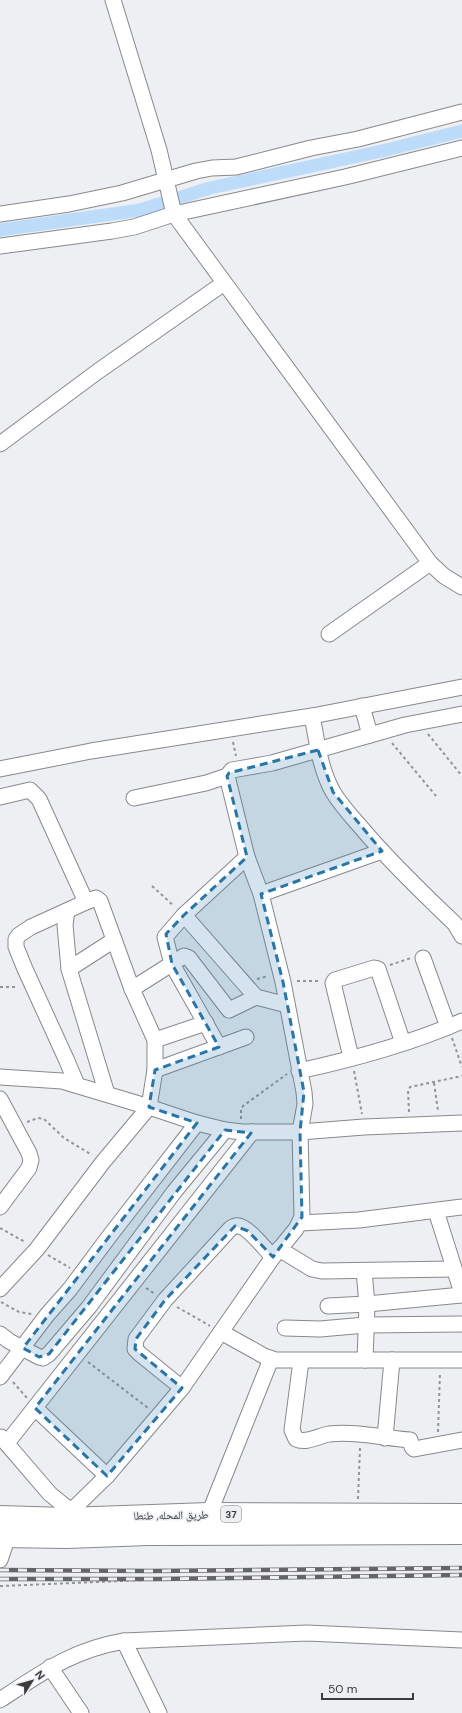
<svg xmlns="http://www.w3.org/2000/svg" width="462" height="1713" viewBox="0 0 462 1713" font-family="'DM Sans','Noto Naskh Arabic',sans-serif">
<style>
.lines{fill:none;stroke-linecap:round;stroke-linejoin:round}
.canal{stroke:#bcdcfa;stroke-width:13}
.minor-casing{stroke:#87898b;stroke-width:17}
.trunk-casing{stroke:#87898b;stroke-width:24}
.path{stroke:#939496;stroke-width:2;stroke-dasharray:3 3;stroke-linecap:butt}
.minor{stroke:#fff;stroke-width:15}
.trunk{stroke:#fff;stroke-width:22}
.rail-casing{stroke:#656567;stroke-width:4.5}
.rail{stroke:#edeff2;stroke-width:3;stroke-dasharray:9;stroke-linecap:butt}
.marked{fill:#2875a8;fill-opacity:0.2;stroke:#2875a8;stroke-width:3;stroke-dasharray:8 5;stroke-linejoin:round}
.labels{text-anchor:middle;stroke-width:3;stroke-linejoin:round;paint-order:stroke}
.shield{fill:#edeff2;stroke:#717273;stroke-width:1}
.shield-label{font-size:10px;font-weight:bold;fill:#3c3c3d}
.street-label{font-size:11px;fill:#3c3c3d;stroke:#edeff2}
</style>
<rect width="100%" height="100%" fill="#edeff2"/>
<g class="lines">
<polyline class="canal" points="0,230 140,210 210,188 382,151 462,131"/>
<defs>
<g id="minor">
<polyline points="113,0 159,150 174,214 430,563 444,576 462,587"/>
<polyline points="0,214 69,204 122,193 196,171 212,168 236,167 311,148 358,139 462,112"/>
<polyline points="0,246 112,231 134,227 174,214 345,177 462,148"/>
<polyline points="0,444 97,372 224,283"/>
<polyline points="329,634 430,563"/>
<polyline points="362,706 370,735"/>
<path d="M312,716C317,741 320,769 333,792C342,807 354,819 365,832C393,865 424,894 455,924L462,936"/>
<polyline points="0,769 91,751 312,716 462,687"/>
<polyline points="0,797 30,790 39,799 86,902 96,898 100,901 132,989 155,1040 155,1070 149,1107 103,1162 37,1249 0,1289"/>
<polyline points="134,798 206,783 227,776 232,770 272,763 405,725 462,714"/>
<polyline points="261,894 382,851"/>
<polyline points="67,911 65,925 69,969"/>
<polyline points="184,915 256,997 287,1005"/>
<polyline points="423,958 448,1027"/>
<polyline points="132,989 184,956 189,958 229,1010 256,997"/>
<polyline points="155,1040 206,1023"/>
<polyline points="219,1047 172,964 165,937 184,915 247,857"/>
<polyline points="351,1057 333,983 335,980 374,968 378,969 403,1043"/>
<polyline points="155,1070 246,1037"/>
<path d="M299,1071C354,1059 410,1044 462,1021"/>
<polyline points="0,1077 62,1081 149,1107 197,1123 225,1130 242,1132 300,1132 364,1127 462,1123"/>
<polyline points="77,1085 67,1061 25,969 16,947 16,939 19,935 31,927 86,902"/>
<polyline points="107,1094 69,969 114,940"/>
<polyline points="0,1099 29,1153 31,1160 29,1168 0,1207"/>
<polyline points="436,1211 462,1293"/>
<polyline points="300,1223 359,1220 462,1207"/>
<polyline points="279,1249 312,1269 322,1271 454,1269"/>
<polyline points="364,1271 367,1304 365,1360"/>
<polyline points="328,1306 367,1304 462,1295"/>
<polyline points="285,1328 320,1329 366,1325 462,1324"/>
<polyline points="221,1332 264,1356 276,1360 462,1360"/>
<polyline points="0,1334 9,1341 39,1357 43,1358 49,1354 89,1307 174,1192 225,1130"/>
<path d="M301,1361L292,1430L296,1439C306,1444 318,1436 329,1434C356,1431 383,1438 410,1440L412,1447L414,1449L462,1440"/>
<polyline points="0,1377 47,1315 70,1289 108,1238 197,1123"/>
<path d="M182,1388L140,1354L135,1349L136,1339L165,1300L230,1229C233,1227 235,1225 239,1226C249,1228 265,1249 273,1257"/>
<polyline points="35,1408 107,1476"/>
<polyline points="1,1437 50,1494 71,1511"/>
<polyline points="385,1438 392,1360"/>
<polyline points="7,1443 252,1132"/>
<polyline points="209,1514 271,1359"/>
<polyline points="67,1526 66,1519 69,1513 107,1476 182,1388 273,1257 296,1229 302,1217 300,1132 305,1104 304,1092 283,982 261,894 247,857 227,776"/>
<polyline points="0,1560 8,1536"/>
<polyline points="124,1641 159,1713"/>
<polyline points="50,1667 81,1713"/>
<path d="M0,1700C43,1672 72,1650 124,1641L307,1633L462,1640"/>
</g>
<g id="trunk">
<polyline points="0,1517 66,1519 209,1514 462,1515"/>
<polyline points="0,1536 67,1537 148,1534 462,1533"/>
</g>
</defs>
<use href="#minor" class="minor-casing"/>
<use href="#trunk" class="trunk-casing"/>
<g class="path">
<polyline points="428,734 462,776"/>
<polyline points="233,742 236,756"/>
<polyline points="392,743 436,796"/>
<polyline points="152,886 174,906"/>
<polyline points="390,965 411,958"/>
<polyline points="257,979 268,976"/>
<polyline points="297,981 321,981"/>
<polyline points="0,987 18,987"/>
<polyline points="452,1038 462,1067"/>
<polyline points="354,1071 362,1114"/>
<polyline points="434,1083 438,1111"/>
<polyline points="409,1112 408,1091 410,1087 462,1076"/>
<polyline points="241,1119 241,1109 243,1106 287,1074"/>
<polyline points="27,1122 38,1118 44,1119 64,1138 92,1155"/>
<polyline points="0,1228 25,1242"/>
<polyline points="48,1255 70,1268"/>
<polyline points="146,1288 155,1294"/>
<polyline points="1,1302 19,1312 32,1314"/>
<polyline points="177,1307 210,1326"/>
<polyline points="88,1362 148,1408"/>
<polyline points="13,1382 27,1398"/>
<polyline points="438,1432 440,1372"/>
<polyline points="358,1499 360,1448"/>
<polyline points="0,1586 145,1580"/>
</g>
<use href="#minor" class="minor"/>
<use href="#trunk" class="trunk"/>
<defs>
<g id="rail">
<polyline points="0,1570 151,1571 462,1568"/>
<polyline points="0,1579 158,1579 462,1575"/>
</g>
</defs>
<use href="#rail" class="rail-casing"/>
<use href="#rail" class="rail"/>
</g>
<path class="marked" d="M318,750L333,792L382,851L261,894L283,982L304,1092L300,1132L302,1217L273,1257L248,1231L235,1226L165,1300L136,1339L135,1349L182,1388L107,1476L35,1408L251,1133L225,1130L49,1354L39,1357L23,1348L197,1123L149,1107L155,1070L219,1047L172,964L166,934L184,915L247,857L227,776L229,773Z"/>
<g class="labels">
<rect class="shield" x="221" y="1506" width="20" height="16" rx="3"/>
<g class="shield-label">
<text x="231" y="1518">37</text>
</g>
<g class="street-label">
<text transform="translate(171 1515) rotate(-1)" y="4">طريق المحله, طنطا</text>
</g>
</g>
<g transform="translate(32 1681) rotate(53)" stroke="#edeff2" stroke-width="3" paint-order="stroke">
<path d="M0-3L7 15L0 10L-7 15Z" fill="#3c3c3d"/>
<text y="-6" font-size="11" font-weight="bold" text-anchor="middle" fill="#3c3c3d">N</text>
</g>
<path d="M322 1693v6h91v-6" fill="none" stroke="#3c3c3d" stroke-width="2"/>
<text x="328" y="1693" font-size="12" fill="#3c3c3d" stroke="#edeff2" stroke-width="3" paint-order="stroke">50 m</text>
</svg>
